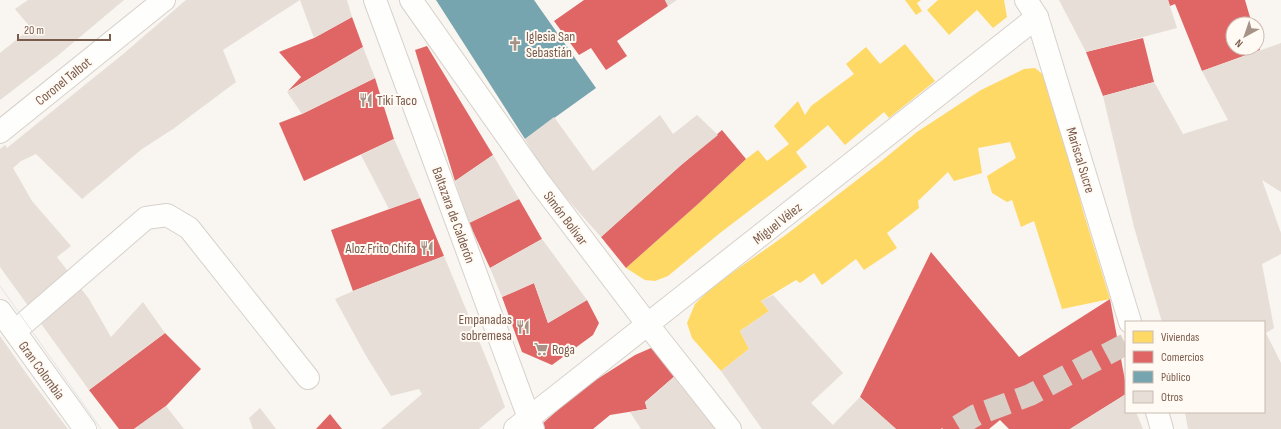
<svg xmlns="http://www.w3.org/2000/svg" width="1281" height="429" viewBox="0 0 1281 429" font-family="'Sofia Sans Condensed',sans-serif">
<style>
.homes{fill:#ffd966}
.shops{fill:#e06666}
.public{fill:#76a5af}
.building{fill:#e6ded7}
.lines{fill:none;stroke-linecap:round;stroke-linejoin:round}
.minor-tunnel{stroke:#d9cfc7;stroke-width:22;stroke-dasharray:22 11;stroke-linecap:butt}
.minor-casing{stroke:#d7d1cb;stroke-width:24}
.minor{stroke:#fefefd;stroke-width:22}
.tram{stroke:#e6e3e7;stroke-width:1}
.labels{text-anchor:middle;stroke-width:4;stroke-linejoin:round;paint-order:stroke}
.poi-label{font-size:14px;fill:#7a5c4d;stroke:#fffaf3;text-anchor:start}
.street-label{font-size:14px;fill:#7a5c4d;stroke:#fffaf3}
</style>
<rect width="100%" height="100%" fill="#f9f5f0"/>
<g class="homes">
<polygon points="905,0 921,0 917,3 922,11 916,15"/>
<polygon points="938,0 1004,0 1007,17 993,28 977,10 949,35 927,10"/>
<polygon points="905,44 935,81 889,118 884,112 845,145 828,125 796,152 807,167 720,233 668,276 655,281 645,280 626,268 698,204 746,159 758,150 767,161 789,144 774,126 798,101 805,115 811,106 854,74 846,64 866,47 880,64"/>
<polygon points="1035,68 1045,76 1051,103 1066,144 1083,211 1110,299 1062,309 1034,221 1021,227 1012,200 1007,202 992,193 987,176 1016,158 1010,142 978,148 982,173 954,181 948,172 918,201 919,208 887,233 897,248 864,270 856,259 822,285 814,273 800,283 796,280 761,301 769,311 740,331 749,349 721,371 692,338 687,323 695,304 712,287 787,234 879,163 917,132 981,90 1024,69"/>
</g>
<g class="shops">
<polygon points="584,0 665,0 668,6 617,41 627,56 606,70 591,48 579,55 554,21"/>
<polygon points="1168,0 1245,0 1252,24 1233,24 1233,48 1257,48 1257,41 1260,50 1202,71 1175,4 1170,6"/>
<polygon points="352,17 363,47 288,91 301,77 279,52 314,38"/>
<polygon points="1143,38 1154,82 1103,96 1086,52"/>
<polygon points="427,46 493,155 455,181 415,50"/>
<polygon points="375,78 394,139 304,181 279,123 302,114"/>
<polygon points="722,130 746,159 698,204 626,268 601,237 680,166"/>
<polygon points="420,198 444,256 353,291 331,230"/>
<polygon points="519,199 542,239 490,268 469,223"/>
<polygon points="931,252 1019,357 1110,299 1126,386 1126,394 1070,429 1009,429 1000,420 989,429 943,429 942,428 941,429 896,429 860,397"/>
<polygon points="534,283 548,323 587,300 599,323 593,335 552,365 522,352 502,297"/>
<polygon points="165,333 201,369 166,406 134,429 119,429 89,390"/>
<polygon points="651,348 676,375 645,402 647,409 610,415 593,429 544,429 541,425 580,390 635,355"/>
<polygon points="330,414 342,429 316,429"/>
</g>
<polygon class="public" points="436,0 534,0 596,88 525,139"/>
<g class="building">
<polygon points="28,0 124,0 56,57 0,100 0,53 31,28 15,9"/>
<polygon points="186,0 347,0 352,17 314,38 300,0 275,16 223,50 236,82 173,129 142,149 82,199 36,154 21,161 13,168 32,201 71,246 57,257 89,299 111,337 143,302 165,333 89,390 0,267 0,149 5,145 7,148 50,113 122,55"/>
<polygon points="665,0 677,0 668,6"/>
<polygon points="1059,0 1168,0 1177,28 1086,52"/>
<polygon points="1281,43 1281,192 1262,180 1281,233 1281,254 1262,264 1274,328 1266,333 1281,363 1281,429 1188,429 1185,412 1264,412 1264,322 1162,322 1134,227 1103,96 1154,82 1183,134 1228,120 1202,71"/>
<polygon points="363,47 375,78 302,114 287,92"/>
<polygon points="660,115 673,134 697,115 718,135 680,166 601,237 546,175 525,139 554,117 593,171"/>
<polygon points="394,139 420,198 389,209 361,155"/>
<polygon points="493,155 519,199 469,223 455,181"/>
<polygon points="542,239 587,300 548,323 534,283 502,297 490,268"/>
<polygon points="444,256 491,370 505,407 479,429 381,429 422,394 419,389 391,396 365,354 335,299 353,291"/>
<polygon points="773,295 843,373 811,403 833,425 860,397 896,429 762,429 721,371 749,349 740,331 769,311 761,301"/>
<polygon points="0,336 33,383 68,429 0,429"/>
<polygon points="676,375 716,429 641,429 630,412 647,409 645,402"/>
<polygon points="1126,394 1126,412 1136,412 1143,429 1070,429"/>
<polygon points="166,406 184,429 134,429"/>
<polygon points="260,408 276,429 253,429 249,418"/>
</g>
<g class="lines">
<polyline class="minor-tunnel" points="958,426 976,415 1030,395 1126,344"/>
<defs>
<g id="minor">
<polyline points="375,0 533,429"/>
<polyline points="411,0 540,183 648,325 730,429"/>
<polyline points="1026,0 1037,17 1130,322"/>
<polyline points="0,132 164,0"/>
<polyline points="0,311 85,429"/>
<polyline points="15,331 146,218 167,215 189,228 308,378"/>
<polyline points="1157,412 1162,429"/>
<polyline points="515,429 1037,17"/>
</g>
</defs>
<use href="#minor" class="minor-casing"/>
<use href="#minor" class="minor"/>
<polyline class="tram" points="0,286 101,429"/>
</g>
<defs>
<symbol id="church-bare" viewBox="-9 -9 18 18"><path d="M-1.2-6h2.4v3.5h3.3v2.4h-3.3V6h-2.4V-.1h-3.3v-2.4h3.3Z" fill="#a69286" stroke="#fffaf3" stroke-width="2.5" paint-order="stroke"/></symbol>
<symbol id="restaurant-bare" viewBox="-9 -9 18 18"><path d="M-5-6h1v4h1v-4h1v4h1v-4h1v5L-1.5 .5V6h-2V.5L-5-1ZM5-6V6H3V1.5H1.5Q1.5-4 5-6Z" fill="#a69286" stroke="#fffaf3" stroke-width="2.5" paint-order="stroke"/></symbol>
<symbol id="supermarket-bare" viewBox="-9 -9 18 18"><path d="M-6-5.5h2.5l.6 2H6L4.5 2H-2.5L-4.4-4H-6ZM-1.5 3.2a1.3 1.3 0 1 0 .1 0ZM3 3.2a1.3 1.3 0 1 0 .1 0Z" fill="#a69286" stroke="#fffaf3" stroke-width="2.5" paint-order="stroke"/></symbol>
</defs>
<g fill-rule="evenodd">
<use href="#church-bare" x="505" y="34" width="20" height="20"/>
<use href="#restaurant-bare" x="356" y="90" width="20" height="20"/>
<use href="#restaurant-bare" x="417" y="238" width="20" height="20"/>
<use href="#restaurant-bare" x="513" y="317" width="20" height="20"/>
<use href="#supermarket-bare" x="531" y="339" width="20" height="20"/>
</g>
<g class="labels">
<g class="poi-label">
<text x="526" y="41">Iglesia San<tspan x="526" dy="16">Sebastián</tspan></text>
<text x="377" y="105">Tiki Taco</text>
<text x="416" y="253" text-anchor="end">Aloz Frito Chifa</text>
<text x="512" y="324" text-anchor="end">Empanadas<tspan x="512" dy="16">sobremesa</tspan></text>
<text x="552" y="354">Roga</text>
</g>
<g class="street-label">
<text transform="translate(63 81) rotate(-39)" y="5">Coronel Talbot</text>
<text transform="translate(1081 160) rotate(73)" y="5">Mariscal Sucre</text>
<text transform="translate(454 215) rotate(70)" y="5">Baltazara de Calderón</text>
<text transform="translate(566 218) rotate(53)" y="5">Simón Bolívar</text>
<text transform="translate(777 223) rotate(-38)" y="5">Miguel Vélez</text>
<text transform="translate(42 370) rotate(54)" y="5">Gran Colombia</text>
</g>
</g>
<rect x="1125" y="321" width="140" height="92" fill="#fffaf3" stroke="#cabbb1"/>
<rect x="1133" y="331" width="20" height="12" fill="#ffd966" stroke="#cabbb1"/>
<text x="1161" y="341" font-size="12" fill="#7a5c4d">Viviendas</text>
<rect x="1133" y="351" width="20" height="12" fill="#e06666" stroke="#cabbb1"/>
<text x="1161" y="361" font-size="12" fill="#7a5c4d">Comercios</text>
<rect x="1133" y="371" width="20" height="12" fill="#76a5af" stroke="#cabbb1"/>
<text x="1161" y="381" font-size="12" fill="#7a5c4d">Público</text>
<rect x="1133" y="391" width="20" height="12" fill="#e6ded7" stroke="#cabbb1"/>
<text x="1161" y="401" font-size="12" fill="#7a5c4d">Otros</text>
<g transform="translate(1245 36) rotate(220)"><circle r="19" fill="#fffaf3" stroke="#cabbb1"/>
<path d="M0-3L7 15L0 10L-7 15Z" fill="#a69286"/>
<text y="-6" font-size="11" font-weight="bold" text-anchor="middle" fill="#7a5c4d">N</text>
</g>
<path d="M18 34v6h92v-6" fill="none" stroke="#7a5c4d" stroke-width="2"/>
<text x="24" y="34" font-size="12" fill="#7a5c4d" stroke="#fffaf3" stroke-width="3" paint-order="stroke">20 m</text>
</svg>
